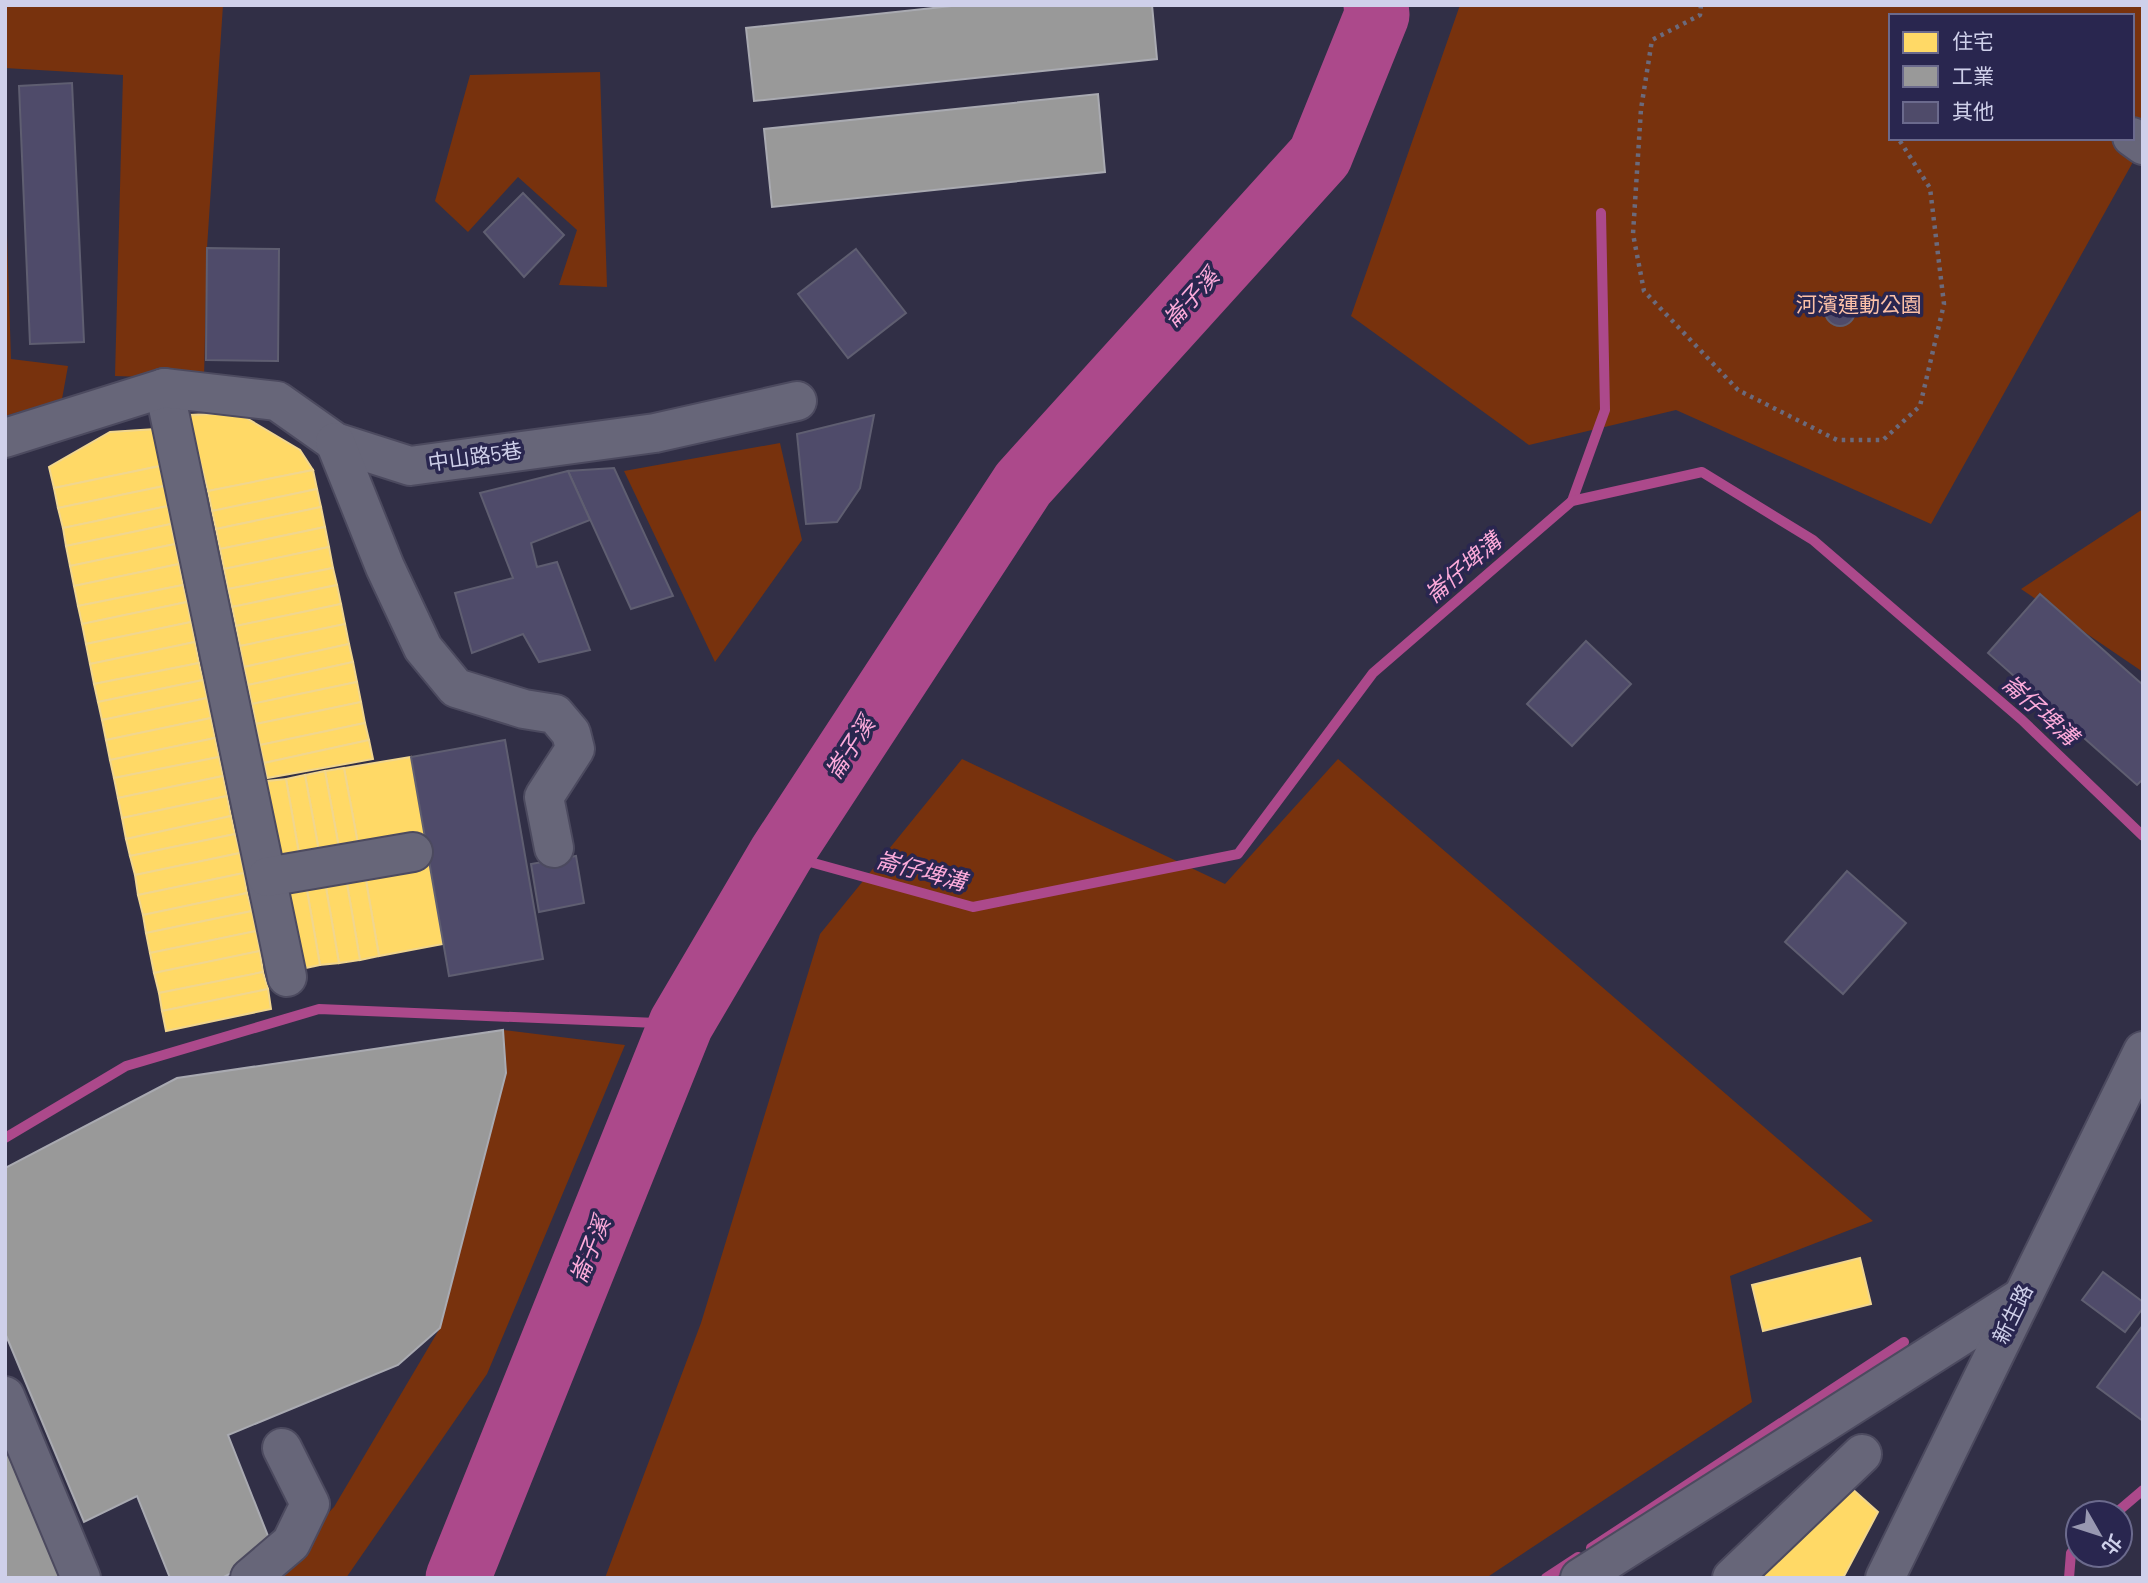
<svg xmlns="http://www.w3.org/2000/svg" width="2148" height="1583" viewBox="0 0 2148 1583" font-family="Barlow,'Noto Sans TC',sans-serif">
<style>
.green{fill:#78320d;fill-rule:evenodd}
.homes{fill:#ffd966;stroke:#f1d68e;stroke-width:2}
.industry{fill:#999;stroke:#a9aab1;stroke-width:2}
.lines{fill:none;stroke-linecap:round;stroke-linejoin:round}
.stream{stroke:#ac498b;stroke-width:10}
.river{stroke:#ac498b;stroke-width:65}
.building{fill:#4f4b6a;stroke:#5f5e71;stroke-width:2}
.minor-casing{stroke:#4c4a5f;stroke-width:42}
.path{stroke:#6b6a7c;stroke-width:4.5;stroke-dasharray:3.5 5;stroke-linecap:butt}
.minor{stroke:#676679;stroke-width:38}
.labels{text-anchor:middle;stroke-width:7;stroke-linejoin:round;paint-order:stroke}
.park-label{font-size:21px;fill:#fcc1a8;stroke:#29264f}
.street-label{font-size:21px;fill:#cfd0ea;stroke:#29264f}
.water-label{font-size:23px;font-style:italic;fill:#fcaada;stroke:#29264f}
</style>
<rect width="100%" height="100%" fill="#312f46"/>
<g class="green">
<polygon points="5,5 223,5 207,248 204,379 115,376 123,75 5,68"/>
<path d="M1460,5H2143V144L1931,524L1676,410L1529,445L1351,316ZM1891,16H2132V138H1891Z"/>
<polygon points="600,72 607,287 559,285 577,230 518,177 468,232 435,201 470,75"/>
<polygon points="5,172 11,359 68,366 62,399 5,416"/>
<polygon points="780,443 802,540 715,662 624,471"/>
<polygon points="2143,509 2143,672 2021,589"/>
<polygon points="962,759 1225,884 1338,759 1873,1221 1730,1276 1752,1402 1486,1578 605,1578 701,1323 820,934"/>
<polygon points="503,1030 625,1045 487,1374 346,1578 266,1578 334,1507 440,1328 506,1073"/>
</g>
<g class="homes">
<polygon points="238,413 300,450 313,470 208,491 188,415"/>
<polygon points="155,429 160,466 54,488 49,467 110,432"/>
<polygon points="160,466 164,486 58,508 54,488"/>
<polygon points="313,470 317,489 212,511 208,491"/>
<polygon points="164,486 168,506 63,528 58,508"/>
<polygon points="317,489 321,507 216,529 212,511"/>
<polygon points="168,506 171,524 66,546 63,528"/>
<polygon points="321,507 325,527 220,549 216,529"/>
<polygon points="171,524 175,544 70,566 66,546"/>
<polygon points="325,527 329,547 224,569 220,549"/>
<polygon points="175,544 179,564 74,586 70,566"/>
<polygon points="329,547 333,568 228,589 224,569"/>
<polygon points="179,564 183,585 78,606 74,586"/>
<polygon points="333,568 337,585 232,607 228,589"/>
<polygon points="183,585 187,602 82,624 78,606"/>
<polygon points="337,585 341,604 236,626 232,607"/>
<polygon points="187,602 191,622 86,644 82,624"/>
<polygon points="341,604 345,624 240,646 236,626"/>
<polygon points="191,622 195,642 90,664 86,644"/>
<polygon points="345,624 349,644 244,667 240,646"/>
<polygon points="195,642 199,663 94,684 90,664"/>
<polygon points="349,644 353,662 248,685 244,667"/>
<polygon points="353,662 357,682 252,704 248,685"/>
<polygon points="199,663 203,680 98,702 94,684"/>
<polygon points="203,680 207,698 102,720 98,702"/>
<polygon points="357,682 361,702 256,724 252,704"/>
<polygon points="207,698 211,718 106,740 102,720"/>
<polygon points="361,702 365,723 260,745 256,724"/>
<polygon points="211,718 215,738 110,760 106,740"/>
<polygon points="365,723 369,740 264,763 260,745"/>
<polygon points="215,738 219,757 114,778 110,760"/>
<polygon points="369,740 373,759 267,778 264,763"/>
<polygon points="219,757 223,776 118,798 114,778"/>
<polygon points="411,757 426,839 360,855 344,768"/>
<polygon points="344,768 360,855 341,859 325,771"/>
<polygon points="325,771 341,859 321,862 305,775"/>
<polygon points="305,775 321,862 301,865 286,779"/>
<polygon points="223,776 227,796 122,818 118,798"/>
<polygon points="286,779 301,865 282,868 267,781"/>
<polygon points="227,796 231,816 126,839 122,818"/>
<polygon points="231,816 235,834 130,856 126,839"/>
<polygon points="235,834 240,853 135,875 130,856"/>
<polygon points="240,853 244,873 138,895 135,875"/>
<polygon points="429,857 443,944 379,956 364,869"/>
<polygon points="364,869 379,956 360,960 345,872"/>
<polygon points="345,872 360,960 339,963 324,876"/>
<polygon points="244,873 247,893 143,915 138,895"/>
<polygon points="324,876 339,963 320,965 305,879"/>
<polygon points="305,879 320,965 301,969 286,882"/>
<polygon points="247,893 252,911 146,933 143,915"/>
<polygon points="252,911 256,931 150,953 146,933"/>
<polygon points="256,931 260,951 154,973 150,953"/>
<polygon points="260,951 263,972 159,993 154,973"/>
<polygon points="263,972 268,989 162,1011 159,993"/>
<polygon points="268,989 271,1009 166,1031 162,1011"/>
<polygon points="1860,1258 1871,1304 1763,1331 1752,1285"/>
<polygon points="1849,1486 1878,1512 1843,1578 1759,1578"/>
</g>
<g class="industry">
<polygon points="961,5 1152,5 1157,59 754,101 746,28"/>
<polygon points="1098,94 1105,172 772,207 764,129"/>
<polygon points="503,1030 506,1073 440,1328 398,1365 228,1435 274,1551 222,1578 170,1578 137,1496 84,1522 5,1333 5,1168 177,1078"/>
<polygon points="5,1444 61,1578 5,1578"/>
</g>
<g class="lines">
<g class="stream">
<polyline points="1572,501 1605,410 1601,213"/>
<polyline points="781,854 973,907 1238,854 1373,673 1572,501 1702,472 1813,540 2022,720 2143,836"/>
<polyline points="5,1138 126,1066 319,1009 681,1024"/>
<polyline points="2116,1513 2143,1490"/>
<polyline points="1591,1548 1904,1342"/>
<polyline points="1546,1578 1578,1557"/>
<polyline points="2069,1578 2071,1553 2078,1546"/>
</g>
<polyline class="river" points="458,1578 681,1024 781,854 1023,484 1320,156 1377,15 1376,5"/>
</g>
<g class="building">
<polygon points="72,83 84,342 30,344 19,86"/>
<polygon points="523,193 564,235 524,277 484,232"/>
<polygon points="207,248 279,249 278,361 206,360"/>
<polygon points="856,249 906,313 848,358 798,294"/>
<circle cx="1840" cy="311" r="15"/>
<polygon points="874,415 860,488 837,522 806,524 797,434"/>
<polygon points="614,468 673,596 631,609 568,471"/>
<polygon points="568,471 590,520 531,543 537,567 557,562 590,650 539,662 523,634 472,653 455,593 513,578 480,493"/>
<polygon points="2040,594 2143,685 2143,779 2137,785 1988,653"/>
<polygon points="1586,641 1631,684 1572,746 1527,704"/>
<polygon points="505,740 543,959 449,976 411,757"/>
<polygon points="576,856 584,903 539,912 531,864"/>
<polygon points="1847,871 1906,923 1843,994 1785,942"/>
<polygon points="2103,1272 2143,1302 2143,1308 2125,1332 2082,1300"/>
<polygon points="2143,1325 2143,1421 2097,1387"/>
</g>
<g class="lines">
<defs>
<g id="minor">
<polyline points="2132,137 2143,145"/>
<polyline points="164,388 287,977"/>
<polyline points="5,438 164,388 277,401 335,442 410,466 655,433 797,401"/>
<polyline points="335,442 385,567 423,648 456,688 524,709 555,714 571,733 575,749 544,797 554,848"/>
<polyline points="267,877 413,852"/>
<polyline points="5,1396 81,1578"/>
<polyline points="250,1578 291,1543 310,1504 282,1448"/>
<polyline points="1580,1578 2019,1299"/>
<polyline points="1732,1578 1862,1454"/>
<polyline points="1885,1578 2143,1051"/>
</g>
</defs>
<use href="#minor" class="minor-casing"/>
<polyline class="path" points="1701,5 1700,15 1652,40 1641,109 1633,234 1644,291 1738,390 1837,440 1883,440 1920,406 1944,304 1930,188 1898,138"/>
<use href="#minor" class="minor"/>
</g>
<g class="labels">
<g class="park-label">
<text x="1859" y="312">河濱運動公園</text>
</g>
<g class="street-label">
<text transform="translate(475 457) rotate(-8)" y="7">中山路5巷</text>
<text transform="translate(2013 1314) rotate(-64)" y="7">新生路</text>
</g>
<g class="water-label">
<text transform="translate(1191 298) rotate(-48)" y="8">崙子溪</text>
<text transform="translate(1463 568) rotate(-41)" y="8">崙仔埤溝</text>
<text transform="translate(2040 710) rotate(42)" y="8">崙仔埤溝</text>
<text transform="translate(850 748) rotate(-57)" y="8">崙子溪</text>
<text transform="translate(921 871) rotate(15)" y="8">崙仔埤溝</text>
<text transform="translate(590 1250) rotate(-68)" y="8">崙子溪</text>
</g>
</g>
<rect width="2148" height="1583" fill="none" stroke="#cfd0ea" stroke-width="14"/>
<rect x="1889" y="14" width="245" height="126" fill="#29264f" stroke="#6b6a8d" stroke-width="2"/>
<rect x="1903" y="32" width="35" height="21" fill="#ffd966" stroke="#6b6a8d" stroke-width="2"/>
<text x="1952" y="49" font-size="21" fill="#cfd0ea">住宅</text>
<rect x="1903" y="66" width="35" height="21" fill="#999999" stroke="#6b6a8d" stroke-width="2"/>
<text x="1952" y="84" font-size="21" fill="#cfd0ea">工業</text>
<rect x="1903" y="102" width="35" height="21" fill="#4f4b6a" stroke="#6b6a8d" stroke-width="2"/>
<text x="1952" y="119" font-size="21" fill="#cfd0ea">其他</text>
<g transform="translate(2099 1534) rotate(129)"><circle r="33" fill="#29264f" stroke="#6b6a8d" stroke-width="2"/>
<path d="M0-5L12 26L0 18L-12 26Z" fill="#9898b1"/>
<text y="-10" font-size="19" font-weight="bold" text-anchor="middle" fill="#cfd0ea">北</text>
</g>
</svg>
